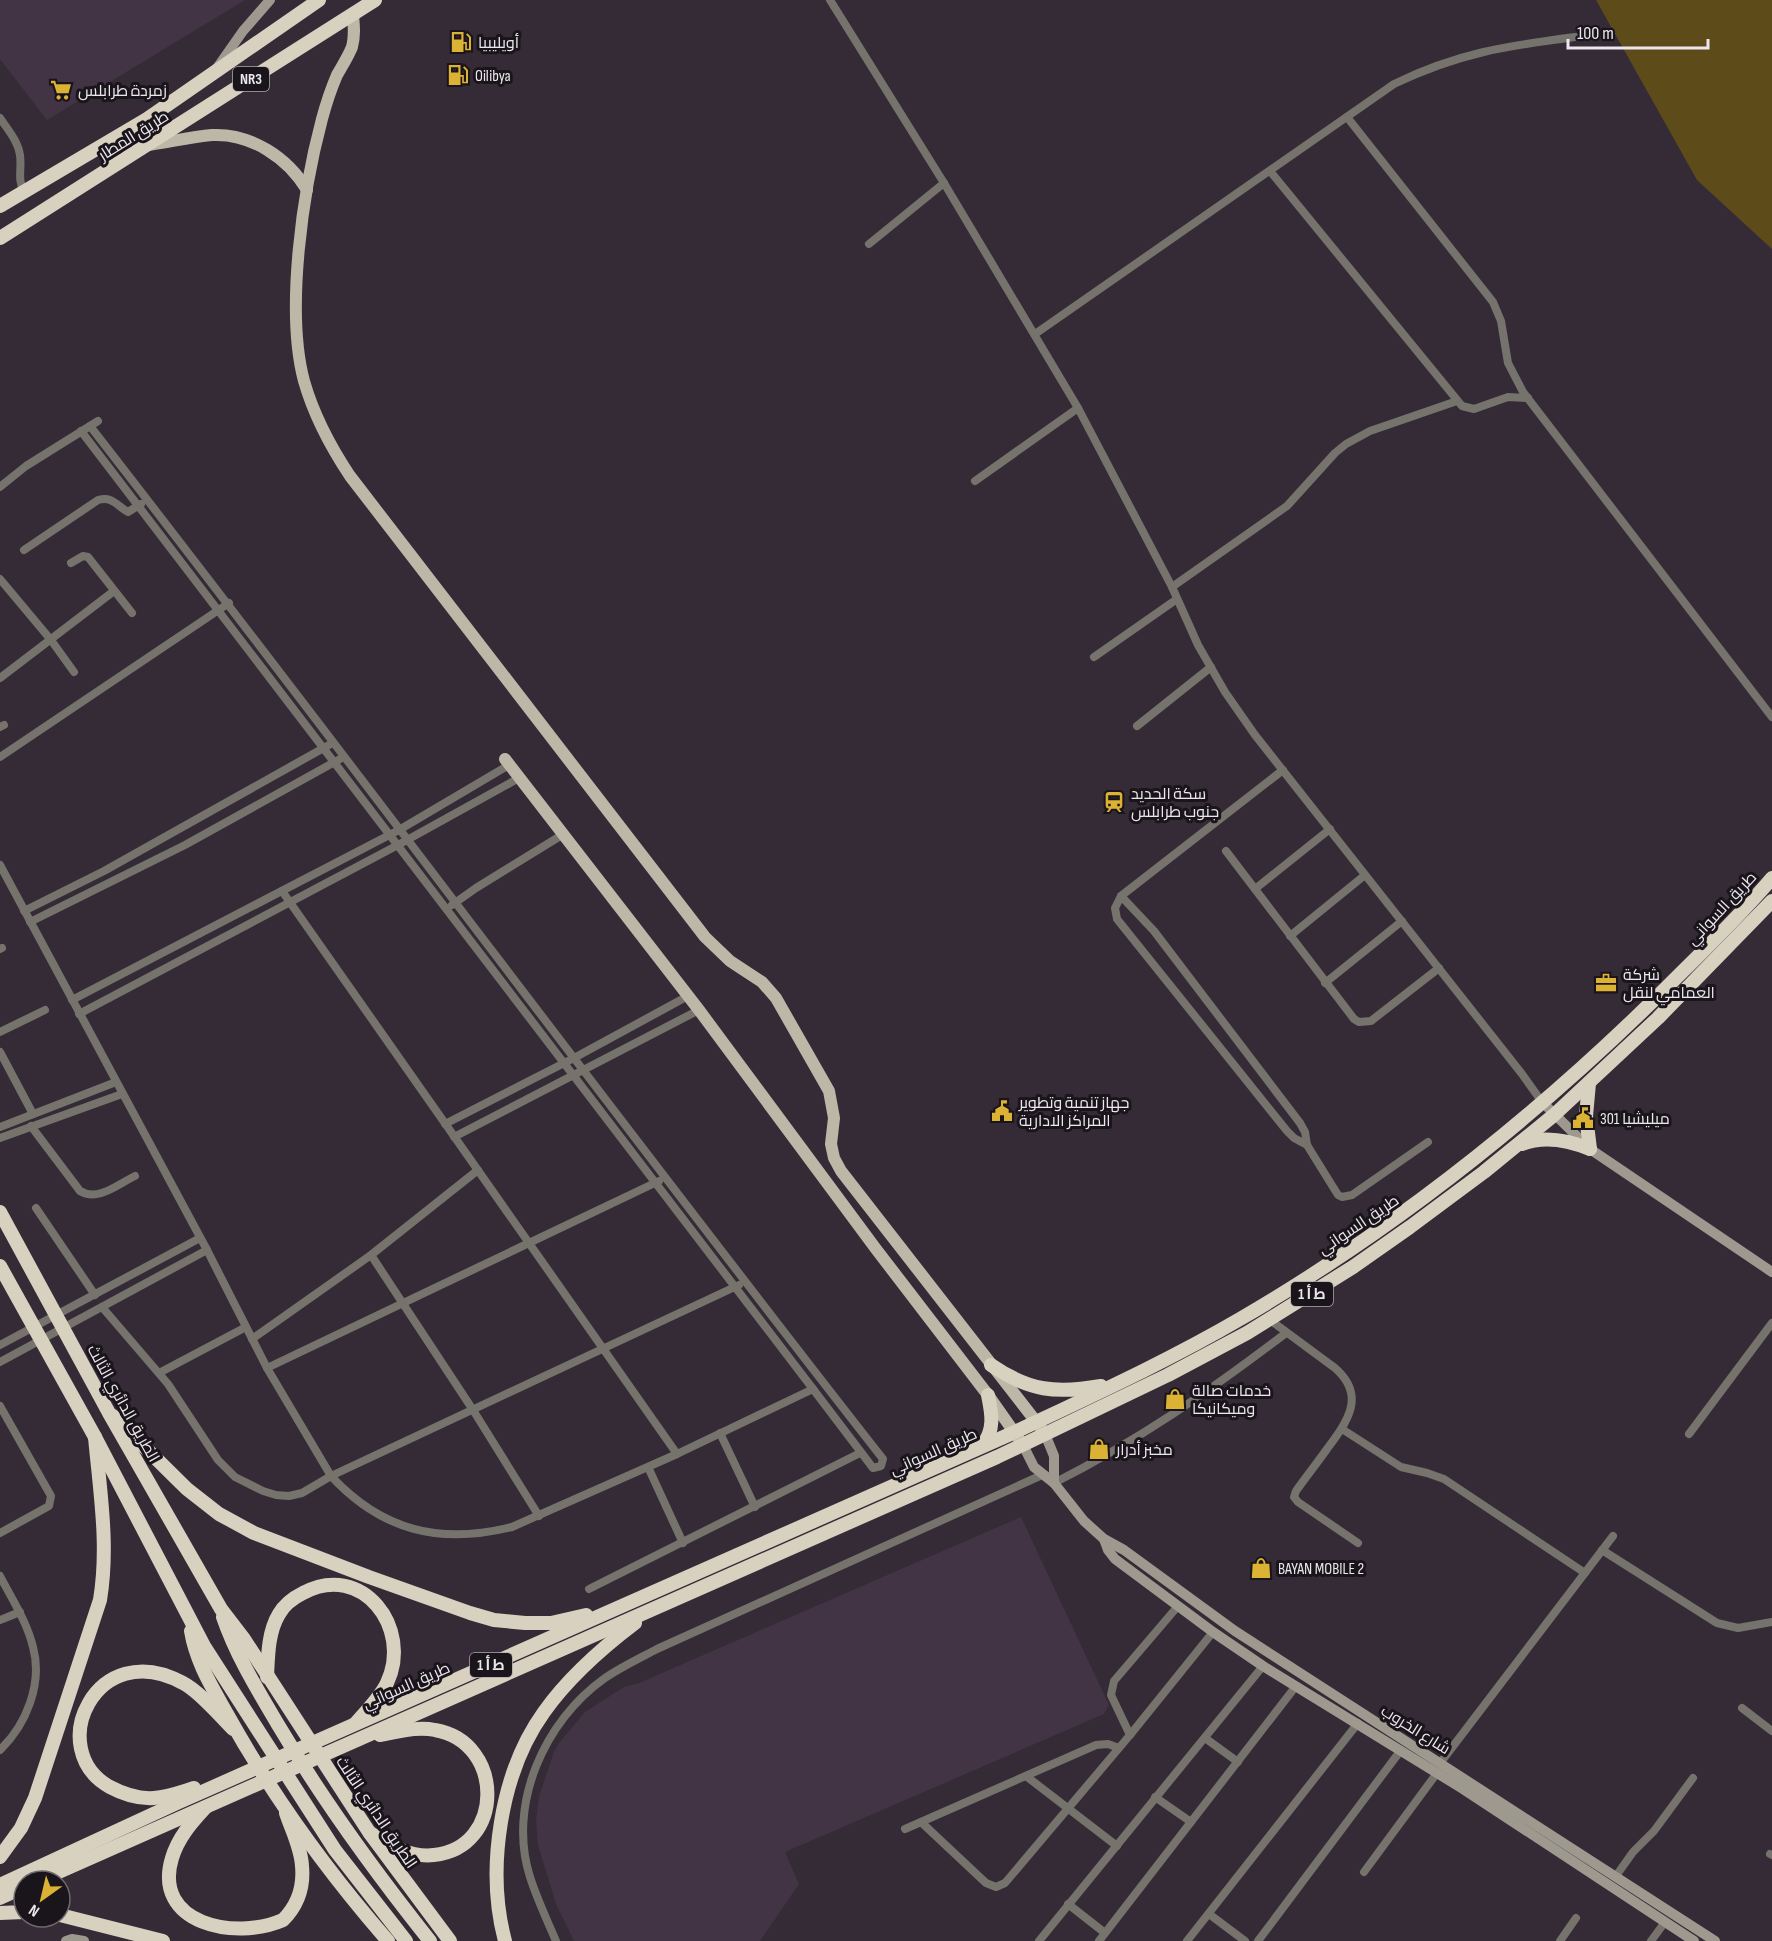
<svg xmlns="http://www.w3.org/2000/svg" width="1772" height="1941" viewBox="0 0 1772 1941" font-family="'Sofia Sans Condensed',Cairo,sans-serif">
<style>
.built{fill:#423444}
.green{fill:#5d4c1a}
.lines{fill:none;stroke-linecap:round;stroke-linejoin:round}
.street{stroke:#76736c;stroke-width:8}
.secondary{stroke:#9e998e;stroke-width:10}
.primary{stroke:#bcb7a7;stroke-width:12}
.highway{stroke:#d8d1bf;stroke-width:14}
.highway-bridge{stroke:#d8d1bf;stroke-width:14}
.labels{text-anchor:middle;stroke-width:6;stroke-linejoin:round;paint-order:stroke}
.shield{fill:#1a151b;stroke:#aea7af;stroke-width:1.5}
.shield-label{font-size:15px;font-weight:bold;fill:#ede6ee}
.poi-label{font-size:16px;fill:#ede6ee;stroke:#1a151b;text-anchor:start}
.street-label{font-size:16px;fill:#ede6ee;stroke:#1a151b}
</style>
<rect width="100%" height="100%" fill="#352b37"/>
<g class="built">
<polygon points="0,0 245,0 47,120 0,59"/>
<polygon points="1021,1517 1109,1705 1104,1714 785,1852 799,1884 760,1941 574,1941 556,1904 538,1845 536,1820 539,1797 554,1752 559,1743 585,1712 624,1687 639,1683"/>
</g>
<polygon class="green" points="1596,0 1772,0 1772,249 1697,180"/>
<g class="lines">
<g class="street">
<polyline points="830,0 944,183 1078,408 1172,587 1198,645 1225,692 1255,735 1522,1074 1542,1102"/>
<polyline points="1347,117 1493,302 1501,321 1508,363 1523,392 1772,717"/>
<path d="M0,118C8,130 18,141 20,155C22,169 17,179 24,192"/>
<polyline points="1270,171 1462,406 1474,409 1508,397 1528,398"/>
<polyline points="869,244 944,183"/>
<path d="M1035,334L1394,84C1458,53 1506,46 1575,37"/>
<path d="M81,431L813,1389L873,1468L881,1466L883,1459C615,1117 357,769 90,426"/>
<polyline points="975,481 1078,408"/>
<polyline points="0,487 26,466 98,421"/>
<path d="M24,550L98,500C113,496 117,506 128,512L141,504"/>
<polyline points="71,563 83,556 88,557 132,613"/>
<polyline points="0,579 51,640 74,672"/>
<polyline points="1172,587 1287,506 1335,453 1346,444 1370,431 1457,401"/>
<polyline points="1094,657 1177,599"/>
<polyline points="0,678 114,591"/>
<polyline points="1137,726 1211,667"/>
<polyline points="0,727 4,725"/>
<polyline points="0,757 229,603"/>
<polyline points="1283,770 1121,896 1115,908 1117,919 1287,1131 1294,1138 1307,1145"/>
<polyline points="1226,851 1354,1019 1359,1022 1371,1021 1439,968"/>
<path d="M0,865L207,1250L267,1368L331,1476C382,1531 440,1545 512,1527L677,1454L813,1389"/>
<polyline points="1255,889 1330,829"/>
<polyline points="282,891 677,1454"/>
<polyline points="1121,896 1154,931 1300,1123 1305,1132 1307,1145 1338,1195 1342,1197 1352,1195 1428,1142"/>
<polyline points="452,905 476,888 562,835"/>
<polyline points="24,911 104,871 329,745"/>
<polyline points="30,922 185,845 340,759"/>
<polyline points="1290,936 1365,875"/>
<polyline points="0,949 2,948"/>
<polyline points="1325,983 1402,921"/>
<polyline points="72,1000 399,830 509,765"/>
<polyline points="79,1014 398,845 519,778"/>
<polyline points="0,1032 45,1010"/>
<polyline points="0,1052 33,1114"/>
<polyline points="445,1124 574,1058 688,996"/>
<path d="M31,1126L80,1191C98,1202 118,1184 135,1176"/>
<polyline points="0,1127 116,1082"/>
<polyline points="454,1137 699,1010"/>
<polyline points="0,1138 122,1094"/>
<polyline points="36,1208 95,1295"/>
<polyline points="371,1255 473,1410 539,1516"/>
<polyline points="102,1307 168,1384 218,1460 235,1477 263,1491 276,1495 289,1496 302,1493 331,1476 739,1285"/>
<path d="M1270,1320L1335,1368C1367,1396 1347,1422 1327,1449C1317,1463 1306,1477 1296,1491L1294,1497L1298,1502L1358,1543"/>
<polyline points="252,1339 371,1255 478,1170"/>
<polyline points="0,1345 200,1238"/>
<polyline points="0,1362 207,1250"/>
<polyline points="267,1368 659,1181"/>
<polyline points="159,1373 246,1327"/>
<polyline points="0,1406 51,1496 49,1506 0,1533"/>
<polyline points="1342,1429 1401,1467 1427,1473 1444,1479 1585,1573"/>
<polyline points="720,1433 755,1507"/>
<polyline points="1689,1434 1772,1323"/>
<polyline points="648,1467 683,1543"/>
<path d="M1054,1483C1139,1440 1210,1391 1286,1333"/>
<polyline points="1602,1550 1717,1623 1738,1628 1772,1622"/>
<path d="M0,1576C12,1599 27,1622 33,1647C43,1684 26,1725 0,1750"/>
<polyline points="589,1589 860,1453"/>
<polyline points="0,1620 20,1612"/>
<polyline points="1742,1708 1772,1731"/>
<polyline points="1130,1735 1111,1695 1114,1681 1178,1606"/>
<polyline points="1205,1738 1238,1762"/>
<polyline points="1441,1762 1613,1536"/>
<polyline points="1026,1776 1117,1846"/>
<polyline points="1155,1797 1191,1822"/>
<polyline points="921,1822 986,1883 996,1887 1005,1883 1130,1735 1213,1632"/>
<polyline points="905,1829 1096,1745 1108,1744 1119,1748"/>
<polyline points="1770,1854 1772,1855"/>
<polyline points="1364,1872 1437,1773"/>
<polyline points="1616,1876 1633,1852 1654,1831 1693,1778"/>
<polyline points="1068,1904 1105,1933"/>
<polyline points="1209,1914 1245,1941"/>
<path d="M556,1941C547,1920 537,1899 530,1877C507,1805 544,1721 605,1678C621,1667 640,1658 657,1649L1042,1475"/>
<polyline points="1039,1941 1263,1666"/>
<polyline points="1099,1941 1296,1686"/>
<polyline points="1187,1941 1358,1723"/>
<polyline points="1258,1941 1401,1750"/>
<polyline points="1560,1941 1576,1918"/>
<polyline points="1651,1941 1665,1922"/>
</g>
<g class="secondary">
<polyline points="217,68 243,31 270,0"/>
<polyline points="1542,1102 1590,1149 1772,1272"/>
<polyline points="1045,1434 1054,1456 1054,1483"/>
<polyline points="1023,1445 1034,1467 1054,1483 1084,1521 1104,1539 1124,1550 1235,1631 1715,1941"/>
<polyline points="1104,1539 1108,1550 1115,1559 1213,1632 1263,1666 1463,1789 1694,1941"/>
<polyline points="66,1941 72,1939 84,1941"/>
</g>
<g class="primary">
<path d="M353,15C354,26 355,36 352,47C348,57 342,66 337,75C331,89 326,104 322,119C303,190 285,310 304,381C314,416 330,446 350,476L705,937L730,961L762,982L776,998L829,1091L834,1118L831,1144L834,1158L841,1171L1041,1428"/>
<path d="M148,145C169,142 191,137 212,135C251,133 288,158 307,190"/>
<polyline points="505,759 699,1010 876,1249 988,1395 1019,1439"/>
</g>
<g class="highway">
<polyline points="0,206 147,119 319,0"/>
<polyline points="0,238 375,0"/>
<polyline points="1589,1083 1586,1116 1590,1149"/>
<path d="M1522,1144C1545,1135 1568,1140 1590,1149"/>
<path d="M991,1365C1029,1391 1056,1394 1101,1386"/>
<polyline points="113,1416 187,1489 219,1514 254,1533 369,1577 470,1613 494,1620 525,1623 551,1623 586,1615"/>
<path d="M982,1446C995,1430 992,1414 988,1395"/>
<path d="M267,1677C268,1656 268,1632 279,1614C284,1605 293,1598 303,1593C362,1561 413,1628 387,1683C380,1698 366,1711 356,1723"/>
<path d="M194,1788C181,1792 168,1797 154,1798C139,1799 123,1794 110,1787C43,1750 96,1635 183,1683C199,1691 220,1716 233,1729"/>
<path d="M205,1808C191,1823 178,1838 172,1858C152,1924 235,1941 283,1920C298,1905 304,1887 302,1866C301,1848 292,1831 286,1813"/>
<path d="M370,1833C389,1845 411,1858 434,1855C505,1848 505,1742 435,1730C417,1726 398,1732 380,1735"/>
<path d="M0,1857L21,1828L35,1798L100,1600C109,1546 100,1492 95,1437"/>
<polyline points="38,1881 997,1457 1168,1375 1247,1333 1353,1267 1410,1227 1484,1172 1554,1115 1658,1018 1772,901"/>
<path d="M0,1885L177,1803L1015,1432C1091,1396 1168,1361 1240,1319C1398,1227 1537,1116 1667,987C1702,952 1739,917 1772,878"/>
<polyline points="0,1898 24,1887"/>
<polyline points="0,1913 24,1912"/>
<polyline points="60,1915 163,1941"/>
<path d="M505,1941C486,1870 500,1773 544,1712C568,1678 602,1648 635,1623"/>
</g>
<g class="highway-bridge">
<polyline points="0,1212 109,1413 221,1609 244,1639 369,1832 450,1941"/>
<polyline points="0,1266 95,1437 204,1646 335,1850 406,1941"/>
<path d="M223,1617C236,1655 257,1689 277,1723C322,1799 375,1872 430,1941"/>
<path d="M191,1631C196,1662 212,1687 227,1714C272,1795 327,1871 388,1941"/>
</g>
</g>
<defs>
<symbol id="fuel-bare" viewBox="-9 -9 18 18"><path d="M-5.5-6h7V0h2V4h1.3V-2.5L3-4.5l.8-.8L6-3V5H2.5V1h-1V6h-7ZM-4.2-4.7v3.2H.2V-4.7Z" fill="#dbb233" stroke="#1a151b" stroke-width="2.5" paint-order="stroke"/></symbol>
<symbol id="supermarket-bare" viewBox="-9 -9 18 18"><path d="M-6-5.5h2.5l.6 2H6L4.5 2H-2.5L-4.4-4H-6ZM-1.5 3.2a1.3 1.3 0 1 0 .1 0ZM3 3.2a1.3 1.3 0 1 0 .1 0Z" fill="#dbb233" stroke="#1a151b" stroke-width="2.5" paint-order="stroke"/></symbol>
<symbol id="station-bare" viewBox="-9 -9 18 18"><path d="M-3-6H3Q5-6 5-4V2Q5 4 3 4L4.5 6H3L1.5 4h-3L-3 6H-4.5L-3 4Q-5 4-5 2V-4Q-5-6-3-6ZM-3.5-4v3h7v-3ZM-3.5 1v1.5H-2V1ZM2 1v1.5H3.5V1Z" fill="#dbb233" stroke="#1a151b" stroke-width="2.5" paint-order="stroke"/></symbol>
<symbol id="office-bare" viewBox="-9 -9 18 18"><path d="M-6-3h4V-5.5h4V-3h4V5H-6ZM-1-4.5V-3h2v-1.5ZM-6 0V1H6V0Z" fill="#dbb233" stroke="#1a151b" stroke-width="2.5" paint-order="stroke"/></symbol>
<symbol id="civic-bare" viewBox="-9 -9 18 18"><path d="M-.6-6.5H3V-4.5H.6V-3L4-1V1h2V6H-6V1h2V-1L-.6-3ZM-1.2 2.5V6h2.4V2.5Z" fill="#dbb233" stroke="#1a151b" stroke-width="2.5" paint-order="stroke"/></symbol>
<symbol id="shop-bare" viewBox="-9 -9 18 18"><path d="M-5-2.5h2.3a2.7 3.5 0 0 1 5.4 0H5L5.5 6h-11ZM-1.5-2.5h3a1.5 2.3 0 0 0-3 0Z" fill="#dbb233" stroke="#1a151b" stroke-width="2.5" paint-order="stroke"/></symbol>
</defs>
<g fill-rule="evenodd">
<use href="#fuel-bare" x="446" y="27" width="30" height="30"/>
<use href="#fuel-bare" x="443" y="60" width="30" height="30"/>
<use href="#supermarket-bare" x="46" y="75" width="30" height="30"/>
<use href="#station-bare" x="1099" y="787" width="30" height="30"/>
<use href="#office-bare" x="1591" y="968" width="30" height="30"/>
<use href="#civic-bare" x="987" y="1096" width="30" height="30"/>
<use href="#civic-bare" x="1568" y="1103" width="30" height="30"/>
<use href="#shop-bare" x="1160" y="1384" width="30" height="30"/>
<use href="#shop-bare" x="1084" y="1434" width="30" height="30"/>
<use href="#shop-bare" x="1246" y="1553" width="30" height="30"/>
</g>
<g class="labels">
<g class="shield">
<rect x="233" y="67" width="36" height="24" rx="4.5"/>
<rect x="1291" y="1282" width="42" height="24" rx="4.5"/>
<rect x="470" y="1653" width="42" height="24" rx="4.5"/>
</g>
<g class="shield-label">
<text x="251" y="84">NR3</text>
<text x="1312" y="1299">ط أ 1</text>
<text x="491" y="1670">ط أ 1</text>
</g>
<g class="poi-label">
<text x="478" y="48">أويليبيا</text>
<text x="475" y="81">Oilibya</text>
<text x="78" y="96">زمردة طرابلس</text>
<text x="1131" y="799">سكة الحديد<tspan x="1131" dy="18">جنوب طرابلس</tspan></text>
<text x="1623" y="980">شركة<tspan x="1623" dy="18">العمامي لنقل</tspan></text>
<text x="1019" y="1108">جهاز تنمية وتطوير<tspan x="1019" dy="18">المراكز الادارية</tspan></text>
<text x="1600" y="1124">ميليشيا 301</text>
<text x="1192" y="1396">خدمات صالة<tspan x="1192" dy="18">وميكانيكا</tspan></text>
<text x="1116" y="1455">مخبز أدرار</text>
<text x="1278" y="1574">BAYAN MOBILE 2</text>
</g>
<g class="street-label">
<text transform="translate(133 135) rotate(-32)" y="6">طريق المطار</text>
<text transform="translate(1721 908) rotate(-47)" y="6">طريق السواني</text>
<text transform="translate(1358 1224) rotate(-34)" y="6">طريق السواني</text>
<text transform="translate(124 1403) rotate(61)" y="6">الطريق الدائري الثالث</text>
<text transform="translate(933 1451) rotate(-24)" y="6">طريق السواني</text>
<text transform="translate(406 1685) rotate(-24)" y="6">طريق السواني</text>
<text transform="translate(1416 1729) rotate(32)" y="6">شارع الخروب</text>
<text transform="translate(377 1812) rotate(56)" y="6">الطريق الدائري الثالث</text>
</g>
</g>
<g transform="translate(42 1899) rotate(214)"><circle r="28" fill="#1a151b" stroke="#6e696f" stroke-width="1.5"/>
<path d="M0-4.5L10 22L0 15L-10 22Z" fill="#dbb233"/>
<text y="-9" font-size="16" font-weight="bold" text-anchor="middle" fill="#ede6ee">N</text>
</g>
<path d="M1568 39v9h140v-9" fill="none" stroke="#ede6ee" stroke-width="3"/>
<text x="1577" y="39" font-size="18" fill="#ede6ee" stroke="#1a151b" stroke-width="4.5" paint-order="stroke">100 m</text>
</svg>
